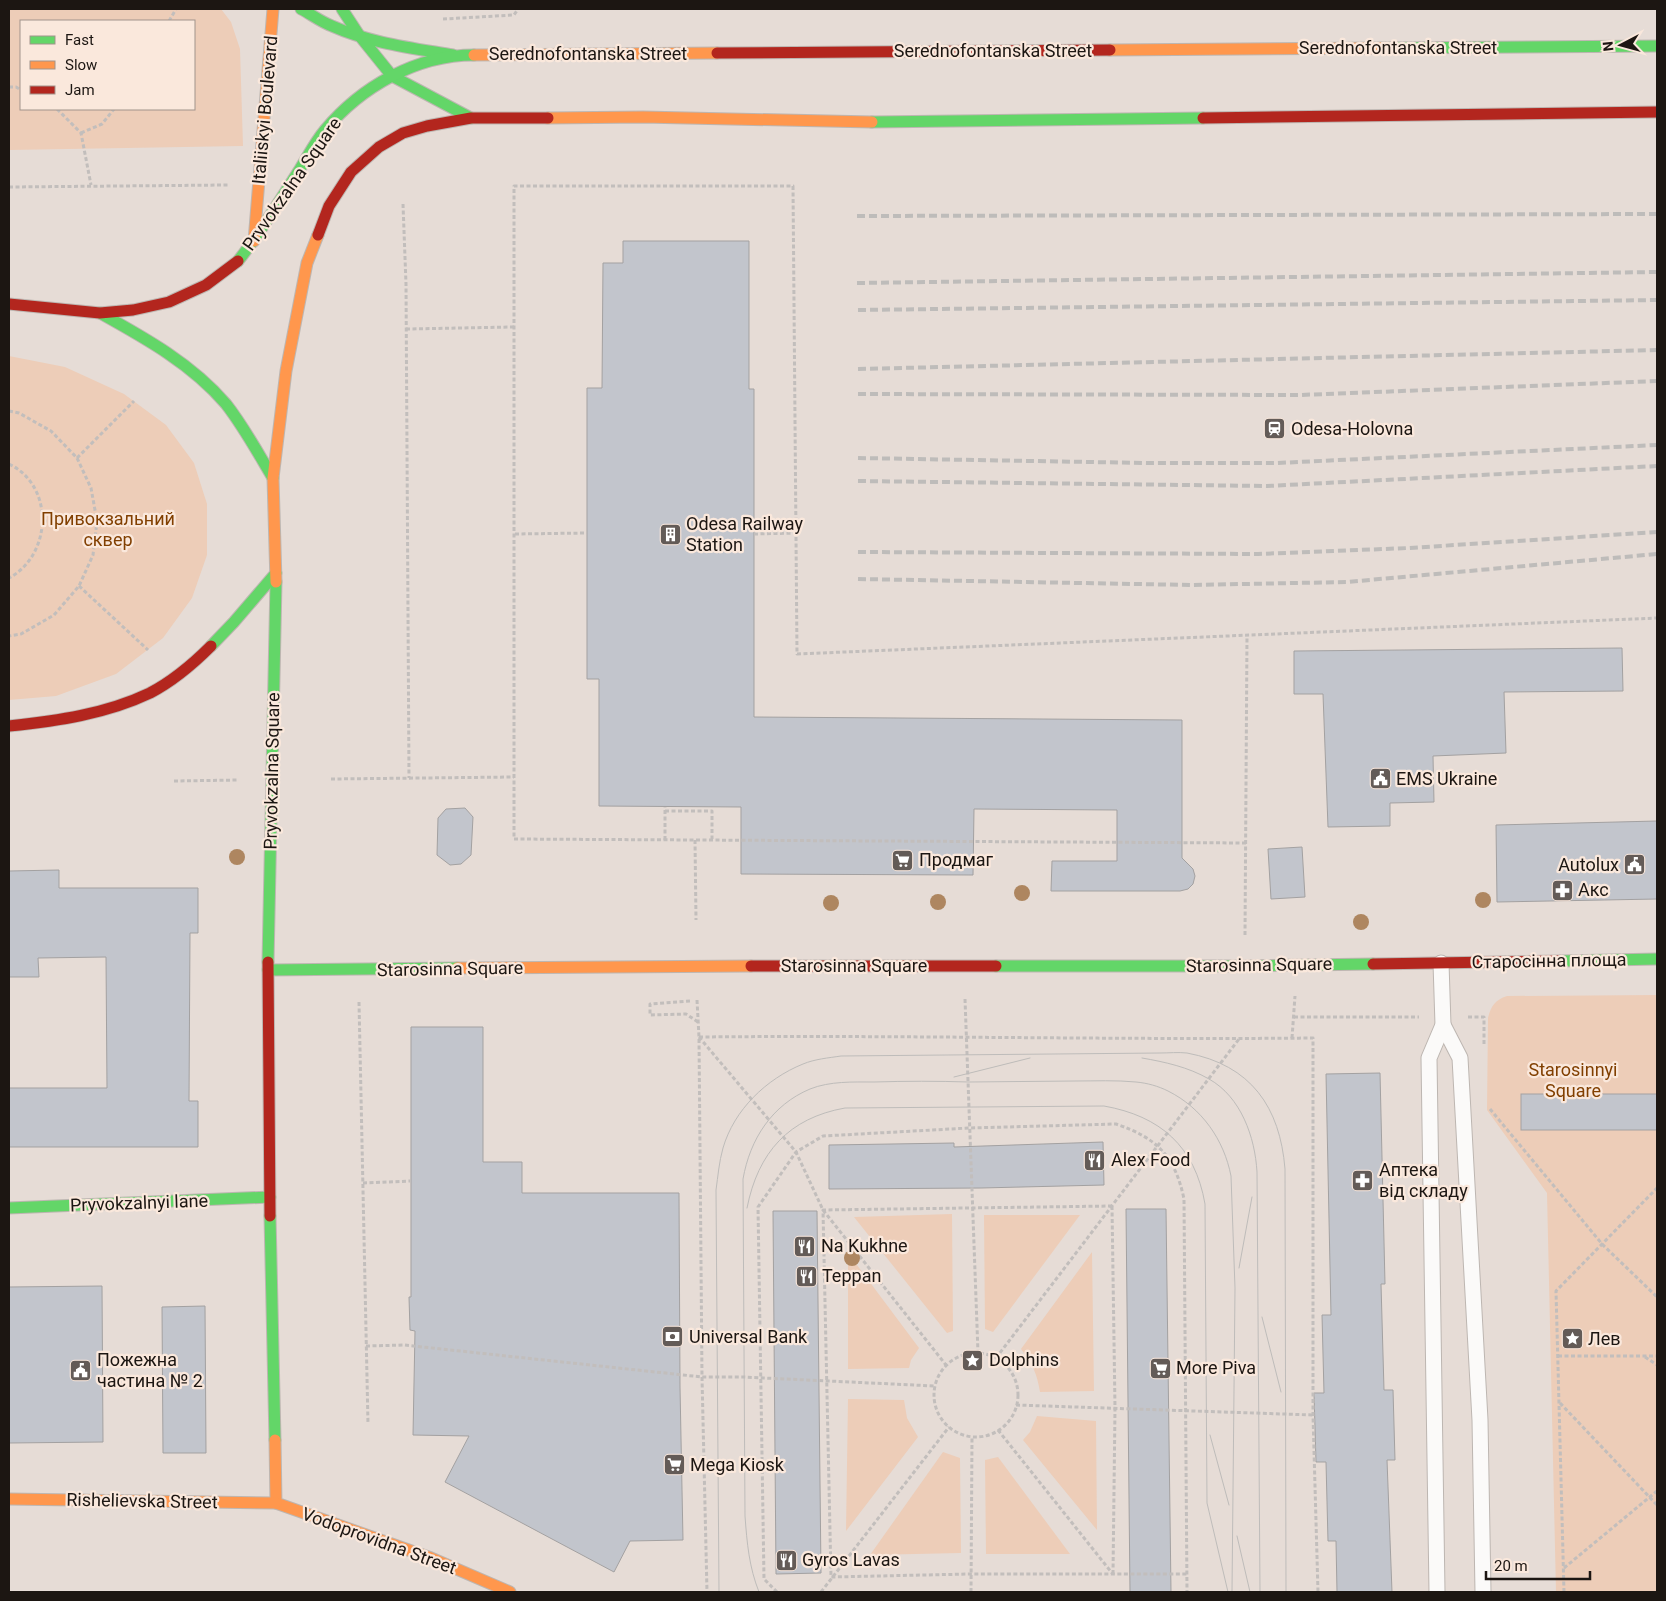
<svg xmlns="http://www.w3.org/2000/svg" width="1666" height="1601" viewBox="0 0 1666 1601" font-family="Roboto,sans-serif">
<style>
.green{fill:#edcdb8;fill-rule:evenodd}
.building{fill:#c2c5cc;stroke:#a3a1a1}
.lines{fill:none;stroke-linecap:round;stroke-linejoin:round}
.lane-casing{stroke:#bdb6b1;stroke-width:17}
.fast-casing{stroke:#bdb6b1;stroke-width:13}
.slow-casing{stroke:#bdb6b1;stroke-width:13}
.jam-casing{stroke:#bdb6b1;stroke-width:13}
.path{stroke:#c2bebc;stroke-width:3;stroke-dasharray:4 2.5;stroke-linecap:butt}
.lane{stroke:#fbfaf9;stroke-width:15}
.fast{stroke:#63d668;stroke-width:11}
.slow{stroke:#ff974d;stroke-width:11}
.jam{stroke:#b3261e;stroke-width:11}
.tram{stroke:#bebcba;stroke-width:1}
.rail{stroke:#bebcba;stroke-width:4;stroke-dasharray:8 4;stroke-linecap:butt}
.tree{fill:#ae8660}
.labels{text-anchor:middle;stroke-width:4.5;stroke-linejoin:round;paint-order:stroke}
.street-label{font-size:18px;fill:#1c1612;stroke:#fae8dc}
.poi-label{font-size:18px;fill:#1c1612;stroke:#fae8dc;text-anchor:start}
.park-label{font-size:18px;fill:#813f00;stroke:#fae8dc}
</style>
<rect width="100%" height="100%" fill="#e6dcd6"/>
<g class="green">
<path d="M9,9H221L231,22L240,49L243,146L9,150ZM194,21V109H21V21Z"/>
<polygon points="9,356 65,367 124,394 166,425 194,463 207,504 207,555 192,598 163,638 116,674 56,696 9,700"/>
<path d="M1657,995V1592H1556L1547,1193L1487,1110L1488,1018C1491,1006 1495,1000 1507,996Z"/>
<polygon points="952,1214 953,1331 947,1333 854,1217"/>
<polygon points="984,1215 1080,1215 993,1332 985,1329"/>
<path d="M1092,1252L1094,1391L1040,1392C1037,1374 1033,1364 1021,1349Z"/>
<polygon points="848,1253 919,1348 911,1360 909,1368 848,1369"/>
<polygon points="848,1399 904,1400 907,1418 918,1437 846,1531"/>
<polygon points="1037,1416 1096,1421 1097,1530 1023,1440 1030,1432"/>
<polygon points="943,1452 960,1458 961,1553 870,1555"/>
<polygon points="998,1457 1070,1554 986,1554 985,1460"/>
</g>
<g class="building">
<polygon points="623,241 749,241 749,389 754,389 754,717 1182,720 1182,858 1193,869 1195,876 1193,884 1188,889 1180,891 1051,891 1052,861 1117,861 1117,810 974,809 973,875 741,874 741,807 599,806 599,679 587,679 587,388 602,388 603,263 623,263"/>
<polygon points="1622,648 1623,691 1504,692 1506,753 1433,756 1434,802 1390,803 1390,826 1328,827 1323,694 1294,694 1294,651"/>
<polygon points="465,808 473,817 471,855 461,864 450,865 437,855 438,818 446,809"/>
<polygon points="1657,821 1657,899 1497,902 1496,825"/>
<polygon points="1302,847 1305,897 1271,899 1268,849"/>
<polygon points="59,870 59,888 198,888 198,933 190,933 189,1101 198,1101 198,1147 9,1147 9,1088 107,1088 106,957 38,958 39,977 9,977 9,871"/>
<polygon points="411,1027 483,1027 483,1162 522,1162 522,1193 679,1193 680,1387 683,1540 630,1541 614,1572 445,1482 469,1436 413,1435 415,1331 410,1330 409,1297 411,1297"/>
<polygon points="1380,1073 1385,1284 1381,1284 1384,1390 1393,1390 1395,1460 1387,1460 1392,1592 1337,1592 1336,1541 1328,1541 1326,1462 1316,1462 1314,1393 1324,1393 1322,1315 1331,1315 1326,1074"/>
<rect x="1521" y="1094" width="136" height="36"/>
<polygon points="1103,1142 1104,1185 981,1188 829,1189 829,1145 954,1143 954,1147"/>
<polygon points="1126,1209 1166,1209 1171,1592 1130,1592"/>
<polygon points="773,1211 817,1211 821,1573 776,1574"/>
<polygon points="102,1286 103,1442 9,1443 9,1287"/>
<polygon points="205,1306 206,1453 163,1453 162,1307"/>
</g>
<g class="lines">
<defs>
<g id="lane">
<polyline points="1443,1025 1460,1058 1480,1420 1483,1592"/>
<polyline points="1437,1592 1429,1058 1443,1025 1441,963"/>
</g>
<g id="fast">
<path d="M301,9C311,14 321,22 332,26C370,43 412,48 453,55"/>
<polyline points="342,9 359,35 392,76 471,118"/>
<polyline points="1383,48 1657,46"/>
<polyline points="872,122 1203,118"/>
<path d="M238,261C261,232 280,200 300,169C308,156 315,142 325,130C361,87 416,55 474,55"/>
<path d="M100,313C145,338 192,364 226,404C244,427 258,453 273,478"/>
<polyline points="211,646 234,622 276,573"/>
<polyline points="1561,961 1657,959"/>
<polyline points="268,962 276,582"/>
<polyline points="996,966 1244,966 1373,964"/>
<polyline points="268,970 457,968"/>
<polyline points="9,1208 270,1197"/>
<polyline points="270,1216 275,1440"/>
</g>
<g id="slow">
<polyline points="1110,50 1383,48"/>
<polyline points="474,55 717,53"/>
<polyline points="548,118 643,117 872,122"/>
<polyline points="254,241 273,9"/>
<polyline points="276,582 273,478 286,371 307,263 318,235"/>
<polyline points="457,968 751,966"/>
<polyline points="275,1440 276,1503 431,1558 510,1592"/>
<polyline points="9,1499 276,1503"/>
</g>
<g id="jam">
<polyline points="717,53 1110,50"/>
<polyline points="1203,118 1657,112"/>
<polyline points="318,235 329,206 351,172 379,147 403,133 427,126 471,118 548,118"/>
<polyline points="9,304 100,313 133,310 169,302 206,285 238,261"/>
<path d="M9,726C57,721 106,714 150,693C173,681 193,664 211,646"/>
<polyline points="268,962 270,1216"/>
<polyline points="1373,964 1561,961"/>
<polyline points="751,966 996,966"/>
</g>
</defs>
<use href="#lane" class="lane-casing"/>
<use href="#fast" class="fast-casing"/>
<use href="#slow" class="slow-casing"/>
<use href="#jam" class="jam-casing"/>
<g class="path">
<polyline points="443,19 514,15 518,9"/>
<polyline points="169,21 176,9"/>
<polyline points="9,87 16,87 21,90"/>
<polyline points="57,109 81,133 91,185"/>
<polyline points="81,133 102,124 114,109"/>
<polyline points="9,187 228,185"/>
<polyline points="403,204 406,284 409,778"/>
<polyline points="406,329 514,327"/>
<polyline points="9,411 19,413 51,431 77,458 91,488 97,521 93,555 79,586 54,615 21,634 9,636"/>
<polyline points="77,458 134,401"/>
<path d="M9,464C55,486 52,555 9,578"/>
<polyline points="43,521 97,521"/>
<polyline points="515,534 587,533"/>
<polyline points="754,534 796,533"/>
<polyline points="79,586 148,650"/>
<polyline points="331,779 514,777"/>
<polyline points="174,781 239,780"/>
<polyline points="665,811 712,811 712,839"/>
<polyline points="665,840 665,807"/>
<polyline points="695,840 696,920"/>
<polyline points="1246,843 514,839 514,186 793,186 797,654 1657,618"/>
<polyline points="1245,935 1247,635"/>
<polyline points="965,999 978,1353"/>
<polyline points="697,1000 699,1037 702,1377 707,1592"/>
<polyline points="690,1001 650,1004 650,1015 686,1014 698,1022"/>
<polyline points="359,1002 368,1424"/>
<polyline points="1294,1017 1419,1017"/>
<polyline points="1468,1017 1484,1017 1484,1045"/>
<path d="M699,1037C904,1035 1108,1040 1313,1038V1415L1318,1592"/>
<polyline points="699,1037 796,1152 823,1210 946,1365"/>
<polyline points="1292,1038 1295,996"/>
<polyline points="1490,1109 1602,1244 1657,1297"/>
<polyline points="363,1183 411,1181"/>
<polyline points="1112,1206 823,1210 831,1577 971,1574 1187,1574"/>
<polyline points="1112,1206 1115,1408 1113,1574"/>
<polyline points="366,1346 404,1345 702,1377 743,1377 935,1386"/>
<circle cx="976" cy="1395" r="42"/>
<polyline points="1558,1356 1657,1356"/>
<polyline points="1645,1357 1657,1365"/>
<polyline points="996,1358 1239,1039"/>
<polyline points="1560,1403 1657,1505"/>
<polyline points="1016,1405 1313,1415"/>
<polyline points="998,1430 1112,1573"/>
<polyline points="1564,1568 1657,1491"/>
<path d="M777,1592L764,1579L758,1207L796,1152L823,1136L969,1128L1116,1124C1157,1138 1175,1156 1184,1199L1187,1592"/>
<polyline points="821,1592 949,1427"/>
<polyline points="971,1592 972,1437"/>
<polyline points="1564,1592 1556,1291 1657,1188"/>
</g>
<use href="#lane" class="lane"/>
<use href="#fast" class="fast"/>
<use href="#slow" class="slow"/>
<use href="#jam" class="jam"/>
<g class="tram">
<path d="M1142,1058C1165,1062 1188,1067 1209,1079C1241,1097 1255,1137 1257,1172L1260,1592"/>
<polyline points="954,1077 1030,1058"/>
<path d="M747,1208C758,1152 789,1118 845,1108L1104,1106C1160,1116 1195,1146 1205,1204L1207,1503L1228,1592"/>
<polyline points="1239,1268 1252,1197"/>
<polyline points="1262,1317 1281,1392"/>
<polyline points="1210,1435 1229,1505"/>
<polyline points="1237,1536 1250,1592"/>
<path d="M719,1592L716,1190C718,1176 719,1162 723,1148C734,1110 766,1079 803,1064C815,1059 828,1058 841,1056L1160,1053C1169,1053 1178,1052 1187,1053C1251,1065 1280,1107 1285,1169L1286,1592"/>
<path d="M759,1592C749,1567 747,1543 745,1516L743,1179C750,1139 772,1105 810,1089C830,1081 853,1082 874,1082C906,1081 937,1081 969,1082C1004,1082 1040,1081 1075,1081C1095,1081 1116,1080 1136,1082C1147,1083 1158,1086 1168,1091C1202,1108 1224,1140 1231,1176L1235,1288L1232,1592"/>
</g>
<g class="rail">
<polyline points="857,216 1657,214"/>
<polyline points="857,283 1657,272"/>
<polyline points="858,310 1657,300"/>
<polyline points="858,369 1657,350"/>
<polyline points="858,394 1300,395 1657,381"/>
<polyline points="858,458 1148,463 1277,463 1657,445"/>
<polyline points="858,481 1267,486 1657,466"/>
<polyline points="858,552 1258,554 1409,548 1657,532"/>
<polyline points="858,579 1192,585 1347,582 1657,554"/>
</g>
</g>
<g class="tree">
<circle cx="237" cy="857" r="8"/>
<circle cx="1022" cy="893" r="8"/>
<circle cx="1483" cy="900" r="8"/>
<circle cx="938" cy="902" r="8"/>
<circle cx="831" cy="903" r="8"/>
<circle cx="1361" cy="922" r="8"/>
<circle cx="852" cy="1258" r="8"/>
</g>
<defs>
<symbol id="station-square" viewBox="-11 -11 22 22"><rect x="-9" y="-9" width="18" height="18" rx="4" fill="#635b57" stroke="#fae8dc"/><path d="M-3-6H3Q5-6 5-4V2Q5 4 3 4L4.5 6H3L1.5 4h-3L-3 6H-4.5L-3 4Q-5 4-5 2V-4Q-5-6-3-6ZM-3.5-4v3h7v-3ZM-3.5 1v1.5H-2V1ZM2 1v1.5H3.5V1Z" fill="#fff"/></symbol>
<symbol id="building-square" viewBox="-11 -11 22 22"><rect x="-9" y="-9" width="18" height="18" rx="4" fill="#635b57" stroke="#fae8dc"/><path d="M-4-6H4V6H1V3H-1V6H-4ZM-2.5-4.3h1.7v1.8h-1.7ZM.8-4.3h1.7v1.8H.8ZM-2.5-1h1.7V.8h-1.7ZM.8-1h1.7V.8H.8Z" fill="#fff"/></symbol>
<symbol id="civic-square" viewBox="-11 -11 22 22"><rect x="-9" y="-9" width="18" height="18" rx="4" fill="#635b57" stroke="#fae8dc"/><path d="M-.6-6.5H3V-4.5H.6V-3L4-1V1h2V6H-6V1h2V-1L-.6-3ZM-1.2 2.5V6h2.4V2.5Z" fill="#fff"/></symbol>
<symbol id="supermarket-square" viewBox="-11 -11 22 22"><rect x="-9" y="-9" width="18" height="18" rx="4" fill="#635b57" stroke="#fae8dc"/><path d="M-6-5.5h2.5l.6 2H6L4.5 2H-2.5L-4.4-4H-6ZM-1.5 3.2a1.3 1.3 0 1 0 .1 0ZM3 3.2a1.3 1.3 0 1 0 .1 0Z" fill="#fff"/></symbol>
<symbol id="pharmacy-square" viewBox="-11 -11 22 22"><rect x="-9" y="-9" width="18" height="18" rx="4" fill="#635b57" stroke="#fae8dc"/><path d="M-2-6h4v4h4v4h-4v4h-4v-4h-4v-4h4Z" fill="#fff"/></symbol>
<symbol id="restaurant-square" viewBox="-11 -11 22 22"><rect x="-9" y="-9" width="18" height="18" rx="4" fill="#635b57" stroke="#fae8dc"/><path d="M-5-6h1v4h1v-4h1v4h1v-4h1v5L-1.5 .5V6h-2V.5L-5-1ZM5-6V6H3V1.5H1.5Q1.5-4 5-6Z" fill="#fff"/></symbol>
<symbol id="bank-square" viewBox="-11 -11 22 22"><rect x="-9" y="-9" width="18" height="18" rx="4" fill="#635b57" stroke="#fae8dc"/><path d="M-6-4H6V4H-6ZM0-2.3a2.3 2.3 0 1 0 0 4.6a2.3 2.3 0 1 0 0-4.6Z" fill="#fff"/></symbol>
<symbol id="sight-square" viewBox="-11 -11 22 22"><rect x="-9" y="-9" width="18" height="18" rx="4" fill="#635b57" stroke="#fae8dc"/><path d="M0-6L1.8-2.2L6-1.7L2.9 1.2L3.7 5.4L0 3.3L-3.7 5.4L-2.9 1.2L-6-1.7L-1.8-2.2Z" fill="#fff"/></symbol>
</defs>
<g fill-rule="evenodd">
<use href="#station-square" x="1262" y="416" width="25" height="25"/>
<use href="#building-square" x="658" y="522" width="25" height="25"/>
<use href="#civic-square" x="1368" y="766" width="25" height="25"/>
<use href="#supermarket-square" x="890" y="848" width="25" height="25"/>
<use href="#civic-square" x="1622" y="852" width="25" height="25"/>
<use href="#pharmacy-square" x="1550" y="878" width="25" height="25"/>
<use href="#restaurant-square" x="1082" y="1148" width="25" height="25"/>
<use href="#pharmacy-square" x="1350" y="1168" width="25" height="25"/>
<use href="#restaurant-square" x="792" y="1234" width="25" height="25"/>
<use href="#restaurant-square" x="794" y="1264" width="25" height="25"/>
<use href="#bank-square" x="660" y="1324" width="25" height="25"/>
<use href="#sight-square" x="1560" y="1326" width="25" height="25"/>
<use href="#sight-square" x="960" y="1348" width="25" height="25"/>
<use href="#supermarket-square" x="1148" y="1356" width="25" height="25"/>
<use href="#civic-square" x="68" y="1358" width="25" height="25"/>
<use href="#supermarket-square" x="662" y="1452" width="25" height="25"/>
<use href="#restaurant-square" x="774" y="1548" width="25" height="25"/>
</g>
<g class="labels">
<g class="street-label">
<text x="1398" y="54">Serednofontanska Street</text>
<text x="993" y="57">Serednofontanska Street</text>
<text x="588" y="60">Serednofontanska Street</text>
<text transform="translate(265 110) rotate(-85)" y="6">Italiiskyi Boulevard</text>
<text transform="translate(292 184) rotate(-55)" y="6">Pryvokzalna Square</text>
<text transform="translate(272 771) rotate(-89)" y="6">Pryvokzalna Square</text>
<text transform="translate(1549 961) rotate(-1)" y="6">Старосінна площа</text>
<text transform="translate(1259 965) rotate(-1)" y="6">Starosinna Square</text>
<text x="854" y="972">Starosinna Square</text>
<text transform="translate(450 969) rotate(-1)" y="6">Starosinna Square</text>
<text transform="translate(139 1203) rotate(-2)" y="6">Pryvokzalnyi lane</text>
<text transform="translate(142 1501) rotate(1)" y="6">Rishelievska Street</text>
<text transform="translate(379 1541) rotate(20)" y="6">Vodoprovidna Street</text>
</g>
<g class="poi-label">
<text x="1291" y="435">Odesa-Holovna</text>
<text x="686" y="530">Odesa Railway<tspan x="686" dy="21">Station</tspan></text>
<text x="1396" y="785">EMS Ukraine</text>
<text x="919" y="866">Продмаг</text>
<text x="1619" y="871" text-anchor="end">Autolux</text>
<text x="1578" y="896">Акс</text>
<text x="1111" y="1166">Alex Food</text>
<text x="1379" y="1176">Аптека<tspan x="1379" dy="21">від складу</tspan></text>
<text x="821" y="1252">Na Kukhne</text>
<text x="822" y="1282">Teppan</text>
<text x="689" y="1343">Universal Bank</text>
<text x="1588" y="1345">Лев</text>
<text x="97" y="1366">Пожежна<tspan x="97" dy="21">частина № 2</tspan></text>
<text x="989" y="1366">Dolphins</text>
<text x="1176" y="1374">More Piva</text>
<text x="690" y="1471">Mega Kiosk</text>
<text x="802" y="1566">Gyros Lavas</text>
</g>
<g class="park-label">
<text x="108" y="525">Привокзальний<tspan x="108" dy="21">сквер</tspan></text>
<text x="1573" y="1076">Starosinnyi<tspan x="1573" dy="21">Square</tspan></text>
</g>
</g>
<rect width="1666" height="1601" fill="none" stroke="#1c1612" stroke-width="20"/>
<rect x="20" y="20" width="175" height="90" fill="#fae8dc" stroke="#a1948b"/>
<rect x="30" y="36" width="25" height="8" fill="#63d668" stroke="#a1948b"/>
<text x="65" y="45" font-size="15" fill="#1c1612">Fast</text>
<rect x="30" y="61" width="25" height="8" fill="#ff974d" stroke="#a1948b"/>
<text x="65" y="70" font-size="15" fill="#1c1612">Slow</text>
<rect x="30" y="86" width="25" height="8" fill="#b3261e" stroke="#a1948b"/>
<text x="65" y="95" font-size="15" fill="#1c1612">Jam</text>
<g transform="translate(1621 45) rotate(264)" stroke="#fae8dc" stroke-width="4" paint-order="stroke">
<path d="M0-4L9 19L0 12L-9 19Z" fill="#1c1612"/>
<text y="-8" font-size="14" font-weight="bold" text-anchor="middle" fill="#1c1612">N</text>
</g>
<path d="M1486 1571v8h104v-8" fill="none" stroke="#1c1612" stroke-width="2.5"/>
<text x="1494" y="1571" font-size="15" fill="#1c1612" stroke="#fae8dc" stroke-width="4" paint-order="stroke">20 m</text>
</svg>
